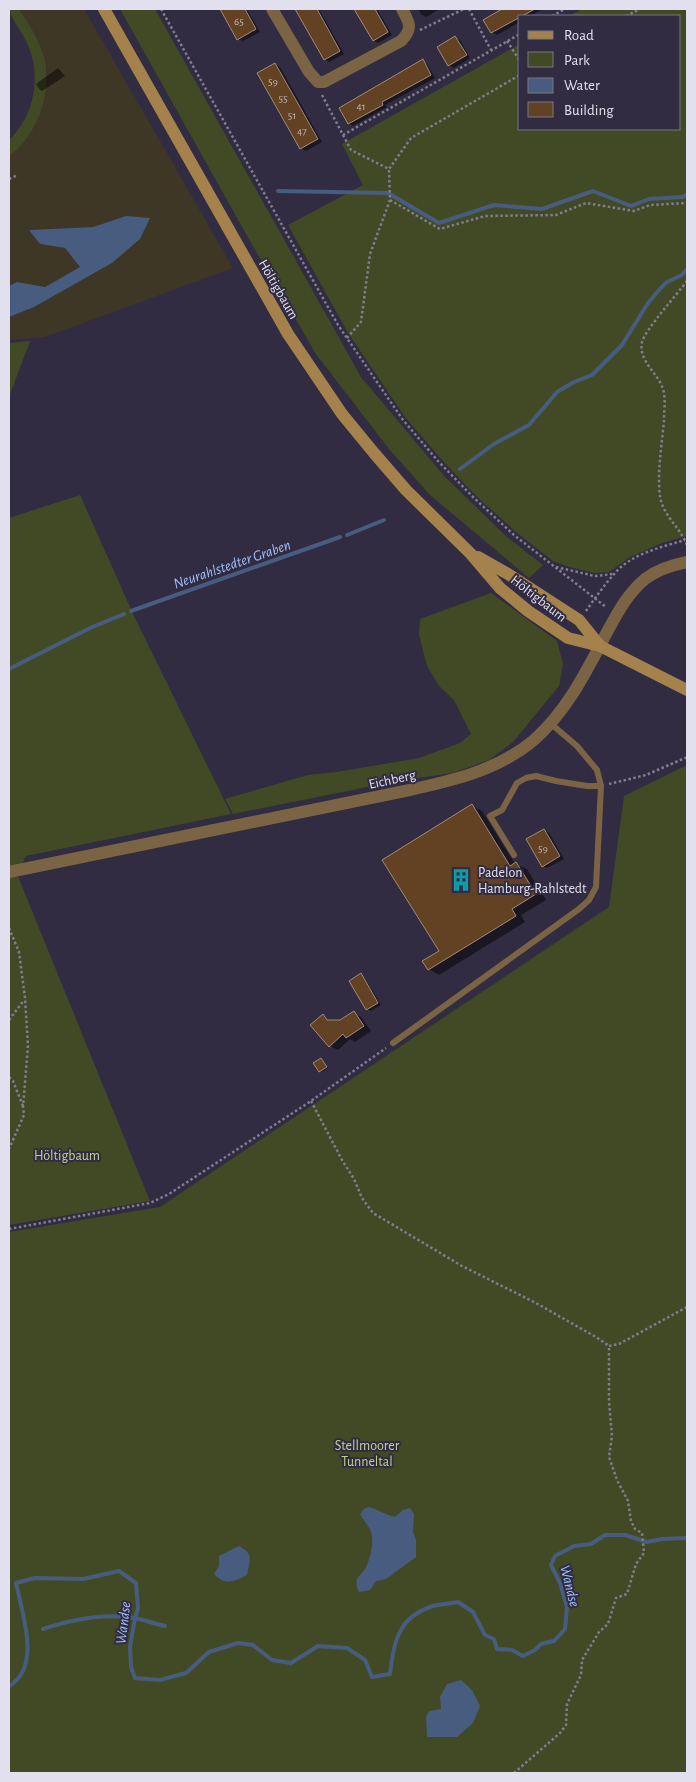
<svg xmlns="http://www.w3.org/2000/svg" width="696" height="1782" viewBox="0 0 696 1782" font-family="'Alegreya Sans',sans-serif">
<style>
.commercial{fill:#3e3726}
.green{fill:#424a25}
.water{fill:#485c7f}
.shadow{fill:#0007}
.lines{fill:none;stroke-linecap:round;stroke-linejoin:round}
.stream{stroke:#485c7f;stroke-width:4}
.building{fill:#624222;stroke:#a28b77}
.path{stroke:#817d90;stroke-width:2.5;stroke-dasharray:2.5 2.5;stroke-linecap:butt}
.service{stroke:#7b6444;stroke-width:6}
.minor{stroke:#7b6444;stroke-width:12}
.secondary{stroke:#a5814b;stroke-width:12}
.labels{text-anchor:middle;stroke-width:4;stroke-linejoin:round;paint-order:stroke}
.number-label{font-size:11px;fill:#c2b8bb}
.street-label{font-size:14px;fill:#e2e0ee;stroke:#312c42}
.poi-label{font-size:14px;fill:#e2e0ee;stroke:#312c42;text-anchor:start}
.park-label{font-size:14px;fill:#c2d28c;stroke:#312c42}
.water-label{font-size:15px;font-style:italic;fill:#9fc1fd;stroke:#312c42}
</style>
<rect width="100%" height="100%" fill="#312c42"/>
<polygon class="commercial" points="19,9 84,9 233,268 45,337 9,340 9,317 34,307 112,263 140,239 126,216 93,227 30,230 40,244 65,248 80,267 45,288 17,282 9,286 9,156 30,133 36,121 42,106 47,82 47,70 39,41"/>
<g class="green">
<path d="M9,9H19C29,24 39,39 44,57C53,91 38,135 9,156V140C35,116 42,74 27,43C22,32 12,20 9,9Z"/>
<polygon points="120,9 155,9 361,377 445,477 507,537 543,565 529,578 430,495 389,449 316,354 250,241"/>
<polygon points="582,9 687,9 687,536 662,543 630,557 609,572 595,573 569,567 553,561 516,532 475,495 441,459 405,417 348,333 288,225 363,185 342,144 520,44 520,129 680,129 680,16 569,16"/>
<polygon points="30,341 9,397 9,343"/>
<polygon points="80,495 134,616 231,814 26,856 17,874 150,1201 9,1225 9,518"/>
<polygon points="491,593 557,641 563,664 559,686 513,742 489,760 453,773 397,781 233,814 225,799 308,775 337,772 419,758 460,743 471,734 454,700 439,686 427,666 419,635 420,619"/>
<polygon points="687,765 687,1773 9,1773 9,1232 160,1207 609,907 624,796"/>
</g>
<g class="water">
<polygon points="126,216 150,218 140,239 112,263 34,307 9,317 9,286 17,282 45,287 80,267 65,248 40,244 29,230 93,227"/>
<path d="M369,1507C379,1510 386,1515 395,1517L403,1510L410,1508L414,1514L413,1532L416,1540V1557L386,1579L376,1581L370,1590L359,1592C352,1576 361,1578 367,1565C370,1558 373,1545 372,1538C372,1528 364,1522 360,1514L364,1509Z"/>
<path d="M239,1546C254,1554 250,1560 247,1575C233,1582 226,1586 214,1574L219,1566V1556Z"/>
<polygon points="461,1680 472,1690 480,1706 473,1723 457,1737 427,1737 426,1717 429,1711 441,1709 440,1697 447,1684"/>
</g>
<g class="shadow">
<polygon points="221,9 247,9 260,32 243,41 238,39"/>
<polygon points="296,9 319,9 344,54 329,62 325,59"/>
<polygon points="356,9 377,9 392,35 378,43 373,40"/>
<polygon points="418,9 440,9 426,17 421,14"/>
<polygon points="505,9 543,9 530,16 520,16 520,22 497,35 492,32 485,20"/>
<polygon points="455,38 460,40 470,58 454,68 449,65"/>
<polygon points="423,61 427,64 435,78 385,105 387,107 353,126 349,123"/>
<polygon points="275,64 280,67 322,142 306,151 301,148"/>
<polygon points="58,68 65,76 42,91 40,90 36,84"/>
<polygon points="472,806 482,811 515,864 527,869 546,900 521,915 525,922 439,975 429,969 440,951"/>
<polygon points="544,830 549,833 564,859 547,868 543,866"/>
<polygon points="361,975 364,977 381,1005 371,1011 367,1009"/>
<polygon points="354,1013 361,1017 371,1031 355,1042 350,1039 338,1050 330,1046 311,1025 323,1016 331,1022 340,1022"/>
<polygon points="321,1059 328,1068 322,1072 320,1071"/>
</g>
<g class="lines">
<g class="stream">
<polyline points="278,191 388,193 439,223 494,205 542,209 593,191 631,206 649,199 683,197 687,194"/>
<polyline points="460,469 494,444 529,425 557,392 574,382 592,375 622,345 648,303 660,289 667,282 682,275 687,269"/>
<polyline points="347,535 384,520"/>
<polyline points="131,611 340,537"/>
<polyline points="9,669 90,628 124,614"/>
<path d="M43,1629C73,1619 104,1613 135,1618C145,1620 155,1624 165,1626"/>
<path d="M9,1686C42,1667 22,1613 16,1583L35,1578L83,1579L119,1571L136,1583L138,1608L135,1618L130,1647L131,1667L135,1678L160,1680L186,1673L209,1652L238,1643L253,1645L272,1660L291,1663L318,1646L347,1648L365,1660L372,1677L390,1674C394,1643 397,1619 430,1607C438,1604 449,1604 458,1602L473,1612L485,1635L494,1639L497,1649L512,1650L523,1656L535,1650L541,1644L554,1641L565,1629L567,1607L560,1583L551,1565L555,1556L574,1546L591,1544L605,1535H625L647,1542L662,1539L687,1538"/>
</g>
</g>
<g class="building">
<polygon points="220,9 245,9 256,29 237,40"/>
<polygon points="295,9 317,9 340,51 324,60"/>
<polygon points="354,9 375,9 388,32 373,41"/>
<polygon points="502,9 535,9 491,33 483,20"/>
<polygon points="455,36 467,55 448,66 437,47"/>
<polygon points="423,59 431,75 382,102 383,105 348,124 339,108"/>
<polygon points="275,63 318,139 300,149 257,73"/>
<polygon points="472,804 510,866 516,862 536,894 512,909 516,916 428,970 422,961 439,951 382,860"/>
<polygon points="544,829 560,856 542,867 526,839"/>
<polygon points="361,973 378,1003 366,1010 349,981"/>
<polygon points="354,1011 364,1026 346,1038 343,1034 329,1047 310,1025 323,1014 327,1020 340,1020"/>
<polygon points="321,1058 327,1067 319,1072 313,1063"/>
</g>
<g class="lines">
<g class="path">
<polyline points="161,9 338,325 403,420 438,461 473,497 514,535 606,607"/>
<polyline points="469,9 491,50"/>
<polyline points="552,16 565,9"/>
<polyline points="626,16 640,9"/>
<polyline points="420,30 464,9"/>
<polyline points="507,41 520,61"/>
<polyline points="322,95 343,135 520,34"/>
<polyline points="343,135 351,150 389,169 411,138 520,75"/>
<polyline points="9,179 18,175"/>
<polyline points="390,200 440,229 485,216 556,215 586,203 634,211 650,205 687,203"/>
<path d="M687,281C678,293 645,330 642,342C638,361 658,373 663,389C666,399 664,410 664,420C662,444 657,471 660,496C663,516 680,527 687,545"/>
<polyline points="347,338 361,322 370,254 390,200 389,169"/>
<polyline points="556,567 595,576 613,574"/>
<path d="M586,611C595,598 605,584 615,573C631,554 662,547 685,540"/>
<polyline points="609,784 646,775 685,758 687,758"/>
<polyline points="9,928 19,952 25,998 28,1046 23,1107 24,1115 9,1149"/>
<polyline points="9,1020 24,1000"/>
<polyline points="9,1077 13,1081 23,1106"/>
<polyline points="311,1101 342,1160 354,1179 362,1198 373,1213 462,1266 534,1302 596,1337 609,1346"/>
<polyline points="9,1229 150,1203 169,1194 311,1101 386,1048"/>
<polyline points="609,1346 619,1344 687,1307"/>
<polyline points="514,1773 560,1733 566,1725 567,1704 581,1675 582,1660 599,1632 608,1624 616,1598 627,1594 636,1564 644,1553 642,1533 635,1529 631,1521 628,1501 617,1480 609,1457 612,1436 609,1402 609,1346"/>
</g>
<g class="service">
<polyline points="514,855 490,816 502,810 517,783 526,778 536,776 556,781 587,786 601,786"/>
<polyline points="393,1043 579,909 589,900 596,887 601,786 597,770 577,746 550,723"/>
</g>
<g class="minor">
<path d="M272,9L309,72L318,82H324L401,41C413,29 410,23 402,9"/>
<path d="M9,872L405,791C451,781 497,771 534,740C567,711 586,672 606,634C617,614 627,594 645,579C658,569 672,565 687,562"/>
</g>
<g class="secondary">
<polyline points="104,9 288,334 342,414 374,453 406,490 471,554 500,588 528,611 568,638 600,646 687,690"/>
<polyline points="478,557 508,574 579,620 600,646"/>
</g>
</g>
<defs>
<symbol id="building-bare" viewBox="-9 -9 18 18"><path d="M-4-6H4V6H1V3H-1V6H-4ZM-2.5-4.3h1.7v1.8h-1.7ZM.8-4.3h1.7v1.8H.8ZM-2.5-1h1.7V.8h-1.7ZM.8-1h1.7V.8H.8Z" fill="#0f9aa8" stroke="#312c42" stroke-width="2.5" paint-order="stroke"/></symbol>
</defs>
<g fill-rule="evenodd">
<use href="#building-bare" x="445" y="864" width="32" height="32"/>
</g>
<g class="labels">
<g class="number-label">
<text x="239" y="25">65</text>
<text x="273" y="85">59</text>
<text x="283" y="102">55</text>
<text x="361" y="110">41</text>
<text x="292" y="119">51</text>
<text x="302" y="135">47</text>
<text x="543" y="852">59</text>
</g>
<g class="street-label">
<text transform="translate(279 289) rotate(60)" y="5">Höltigbaum</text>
<text transform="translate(539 598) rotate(38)" y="5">Höltigbaum</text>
<text transform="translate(392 779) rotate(-12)" y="5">Eichberg</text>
</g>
<g class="poi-label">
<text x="478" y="877">Padelon<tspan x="478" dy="16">Hamburg-Rahlstedt</tspan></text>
</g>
<g class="park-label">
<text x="67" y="1160">Höltigbaum</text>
<text x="367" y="1450">Stellmoorer<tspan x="367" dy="16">Tunneltal</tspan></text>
</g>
<g class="water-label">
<text transform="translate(232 564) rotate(-19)" y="5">Neurahlstedter Graben</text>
<text transform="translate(570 1586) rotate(76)" y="5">Wandse</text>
<text transform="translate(123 1623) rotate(-83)" y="5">Wandse</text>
</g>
</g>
<rect width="696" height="1782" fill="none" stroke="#e2e0ee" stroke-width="20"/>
<rect x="518" y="15" width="162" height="115" fill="#312c42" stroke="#787487"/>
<rect x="528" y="31" width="25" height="8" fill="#a5814b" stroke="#787487"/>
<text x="564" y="40" font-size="15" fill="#e2e0ee">Road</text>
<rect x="528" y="52" width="25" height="15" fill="#424a25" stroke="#787487"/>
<text x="564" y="65" font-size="15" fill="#e2e0ee">Park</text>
<rect x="528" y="78" width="25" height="15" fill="#485c7f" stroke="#787487"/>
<text x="564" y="90" font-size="15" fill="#e2e0ee">Water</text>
<rect x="528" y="102" width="25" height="15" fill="#624222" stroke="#787487"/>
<text x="564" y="115" font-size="15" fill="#e2e0ee">Building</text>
</svg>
